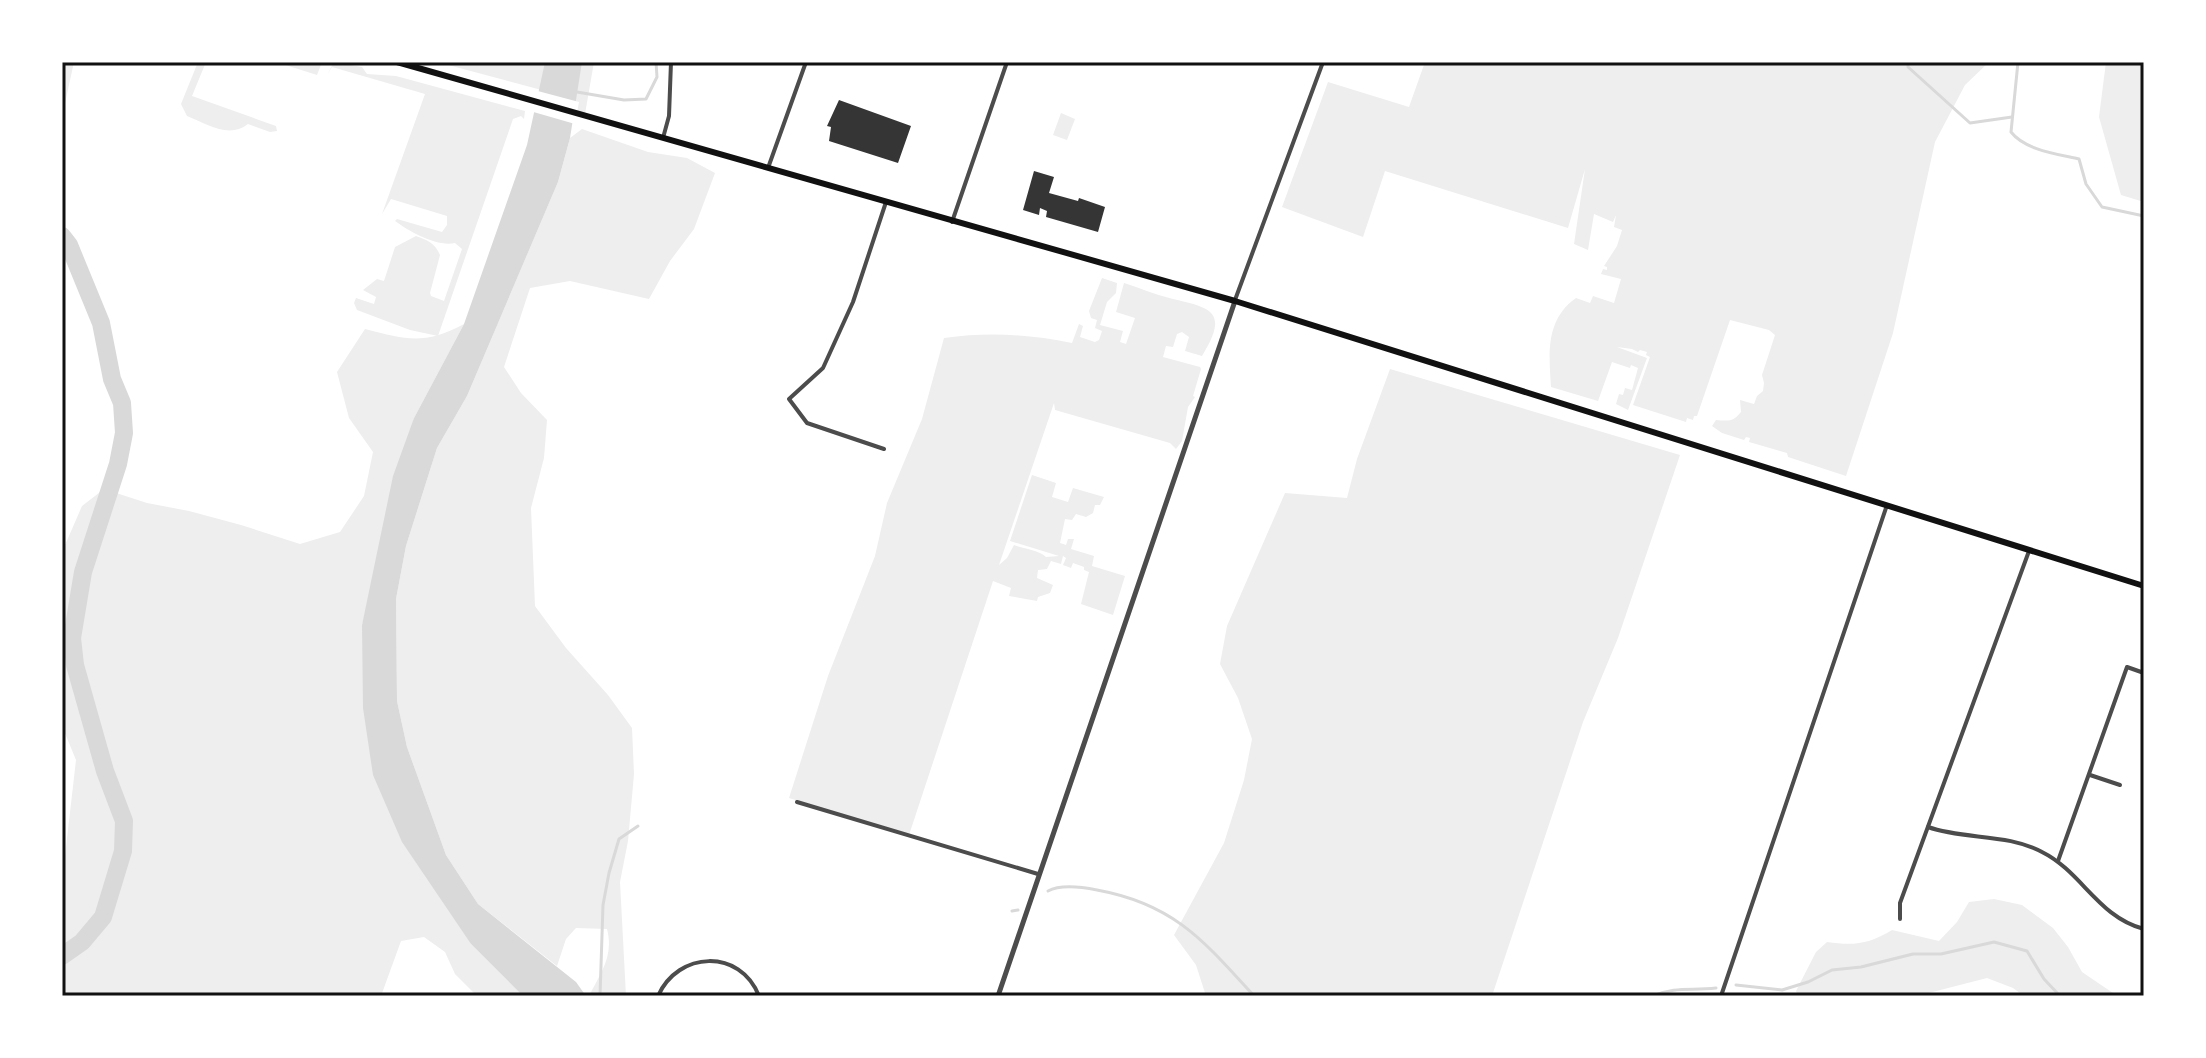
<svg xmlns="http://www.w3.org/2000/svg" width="2206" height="1058" viewBox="0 0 2206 1058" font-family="'IBM Plex Sans',sans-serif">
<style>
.green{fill:#eee}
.water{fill:#d9d9d9}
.pier{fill:#fff}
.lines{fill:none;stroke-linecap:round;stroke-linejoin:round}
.stream{stroke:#d9d9d9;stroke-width:3}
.river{stroke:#d9d9d9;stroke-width:18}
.building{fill:#353535}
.minor{stroke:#4c4c4c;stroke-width:4}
.tertiary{stroke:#4c4c4c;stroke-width:5}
.secondary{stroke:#111;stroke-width:6}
.neatline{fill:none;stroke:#111;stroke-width:3}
</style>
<rect width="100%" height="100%" fill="#fff"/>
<g class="green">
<polygon points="62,62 74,62 62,117"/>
<path d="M198,62H206L192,96L276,126L277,131L270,132L248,124C229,139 207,124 187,116L181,104Z"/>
<polygon points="276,62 322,62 317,75"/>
<path d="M334,62L362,67L367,74L396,76L525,111L524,119L521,116L513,119L438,336L410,330L357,310L354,303L356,298L374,304L376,297L363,290L377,279L384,281L395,247L416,236C427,240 435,243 440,255L430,293L431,296L444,301L462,249L455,243C437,247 410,232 395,221L397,219L442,232L447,225V216L391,199L382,214L425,94L332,67L327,75Z"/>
<polygon points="437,62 594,62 585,114 573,110 575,99"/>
<path d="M1425,62H1989L1965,85L1935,142L1893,333L1846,476L1788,457L1787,453L1749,442L1750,438L1746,437L1744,440L1722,433L1712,426L1716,420C1729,421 1733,422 1741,412L1740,400L1754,404L1757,396L1763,391L1764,383L1762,375L1775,335L1769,330L1730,320L1697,416H1694L1693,420L1687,418L1686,422L1633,405L1650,357L1646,355L1647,352L1640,350L1638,352L1632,349L1617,347L1647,358L1628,410L1616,404L1619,394L1623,395L1625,388L1632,390L1638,368L1631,365L1630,368L1612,362L1598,401L1551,387C1549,354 1545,320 1576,298L1590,303L1593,296L1614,303L1621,279L1601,274L1603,269L1607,270V267L1604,266L1617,246L1622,230L1614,227L1616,215L1613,222L1594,214L1588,250L1574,244L1585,169L1568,228L1385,171L1363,237L1282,207L1328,82L1409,107Z"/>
<polygon points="2106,62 2144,62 2144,202 2121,195 2099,117"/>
<polygon points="1061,113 1075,119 1067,140 1053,135"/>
<path d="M582,129L648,152L687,158L715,173L694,229L670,261L649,299L570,281L530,288L504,367L521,393L547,420L544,458L531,508L535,606L566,648L608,695L632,728L634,774L628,841L620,882L626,996H589C601,972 614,956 607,929L576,928L566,939L557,966L478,904L446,855L407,747L397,701L396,599L406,546L437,448L467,396L558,182L570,138Z"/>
<path d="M1102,278L1117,283L1116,293L1107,302L1100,325L1123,331L1120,342L1126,344L1135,318L1116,312L1124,283C1140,288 1156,295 1173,299C1212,308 1229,312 1202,356L1185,351L1189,337L1182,332L1177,334L1173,347L1166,346L1163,357L1200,367L1201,369L1193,396L1195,397L1188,407L1182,441L1176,449L1170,443L1055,410L1054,403L999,565L1007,558L1014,545C1024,549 1039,550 1046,557L1059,556L1010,541L1032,475L1056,483L1052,497L1068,502L1073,488L1104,497L1100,505H1095L1093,513L1086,517L1076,514L1072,520L1065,519L1060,543L1066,545L1068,539H1074L1071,549L1094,556L1092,566L1125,576L1113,615L1081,604L1089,572L1084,570V567L1073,563L1071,568L1063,565L1066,558L1063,556L1061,564L1051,561L1047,569L1038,570L1037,578L1053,585L1050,593L1038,597L1037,601L1009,596L1011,588L993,581L909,835L789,798L828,676L875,556L887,503L922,419L944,338C988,332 1028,334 1072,343L1079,324L1083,326L1080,337L1095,342L1099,340L1102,331L1095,328L1097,320L1091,318L1089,311Z"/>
<path d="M464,324L414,418L362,625L471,944L523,996H477L455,974L445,952L424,937L401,941L381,996H62V861L65,856L76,760L62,726V552L82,506L104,489L147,503L189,511L241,525L300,544L340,532L364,496L373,452L349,418L337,372L365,329C408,340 424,345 464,324Z"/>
<polygon points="1390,369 1680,455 1618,638 1583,722 1492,996 1206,996 1196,965 1174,935 1224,843 1244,780 1252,739 1238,698 1220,664 1227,626 1285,493 1347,498 1357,459"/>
<path d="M1994,899L2022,905L2053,928L2068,947L2082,972L2113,993H2144V996H2024L2013,988L1987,978L1917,996H1798L1796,991L1816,952L1827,942C1854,946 1869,944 1892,930L1939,941L1957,922L1969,902Z"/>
</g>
<polygon class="water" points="545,62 582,62 570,138 558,182 467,396 437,448 406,546 396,599 397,701 407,747 446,855 478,904 576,982 586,996 523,996 471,944 402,842 373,775 363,708 362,625 393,476 414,418 464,324 527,145"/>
<polygon class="pier" points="534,90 579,102 575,124 530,111"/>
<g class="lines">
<g class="stream">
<polyline points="1908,62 1908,67 1970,123 2012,117"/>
<path d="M2018,62L2011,132C2025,150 2057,154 2079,159L2086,184L2102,207L2144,216"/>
<polyline points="577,92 624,100 646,99 657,77 656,62"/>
<path d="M1048,891C1061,884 1082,887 1097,890C1174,904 1204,941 1254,996"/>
<polyline points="1012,911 1018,910"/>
<polyline points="1736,985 1782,990 1808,982 1832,970 1861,967 1913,954 1941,954 1994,942 2027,951 2044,979 2060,996"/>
<polyline points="600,996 603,905 609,873 619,839 638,826"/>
<path d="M1653,996C1676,986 1691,991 1716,988"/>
</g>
<polyline class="river" points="62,236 69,245 101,323 112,379 122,403 124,433 118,464 83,572 72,638 75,665 105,771 124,821 123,851 103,917 82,942 62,956"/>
</g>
<g class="building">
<polygon points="839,100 911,126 898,163 829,141 831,127 827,126"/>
<polygon points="1034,171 1054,177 1049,193 1078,201 1079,198 1105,207 1098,232 1046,217 1047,211 1040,208 1039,215 1023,210"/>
</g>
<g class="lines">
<g class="minor">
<polyline points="663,138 669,116 671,62"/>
<polyline points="768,168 806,62"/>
<polyline points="952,222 1007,62"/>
<polyline points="1235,300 1323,62"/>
<polyline points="884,449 807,423 789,399 823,368 853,302 886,202"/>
<polyline points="2090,775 2120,785"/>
<polyline points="797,802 1038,874"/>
<path d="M1928,827C1964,840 2007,833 2042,852C2082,872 2098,917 2144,929"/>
<polyline points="2058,861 2127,667 2144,673"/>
<polyline points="1900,919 1900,903 2029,551"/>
<path d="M658,996C678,951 740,948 759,996"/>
<polyline points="1721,996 1887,505"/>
</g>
<polyline class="tertiary" points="998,996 1235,301"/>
<polyline class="secondary" points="397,62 1235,301 2144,586"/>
</g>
<rect width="2206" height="1058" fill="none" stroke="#ffffff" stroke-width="128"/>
<rect x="64" y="64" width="2078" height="930" class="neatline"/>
</svg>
